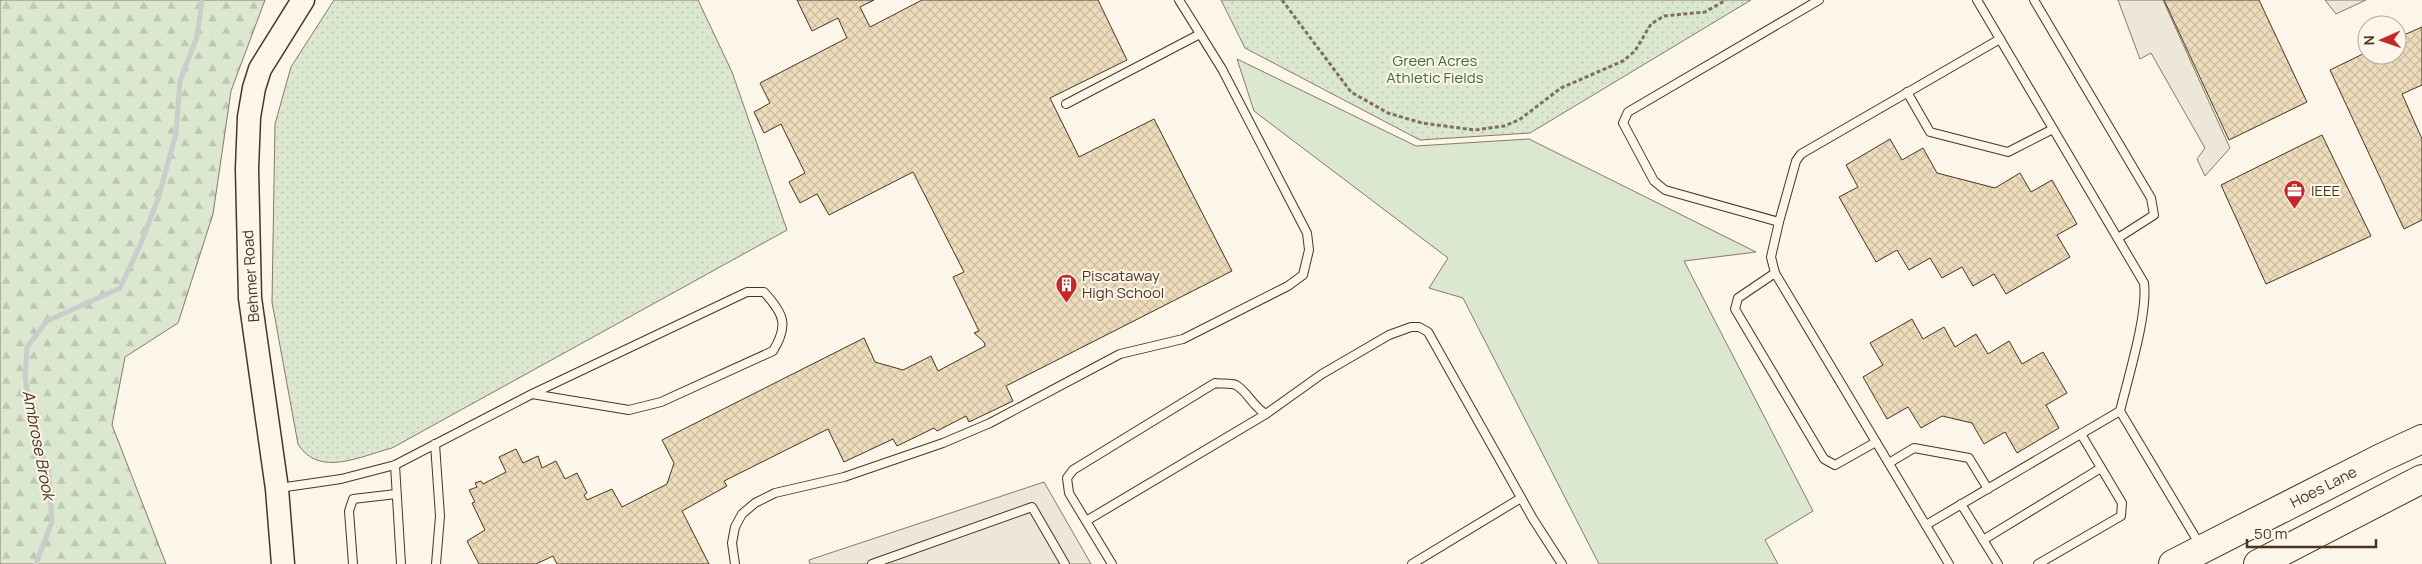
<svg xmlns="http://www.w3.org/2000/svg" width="2422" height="564" viewBox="0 0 2422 564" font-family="Manrope,sans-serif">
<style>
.grass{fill:#dce7d0;stroke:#887966}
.forest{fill:url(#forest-firs);stroke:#887966}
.park{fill:url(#park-dots);stroke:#887966}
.parking{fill:#ede7d9;stroke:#887966}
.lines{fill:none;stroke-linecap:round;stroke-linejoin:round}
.stream{stroke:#c9cecd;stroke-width:5}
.building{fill:url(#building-cross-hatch);stroke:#4a3520}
.lane-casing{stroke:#4a3520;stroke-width:10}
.secondary-casing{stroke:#4a3520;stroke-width:25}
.highway-casing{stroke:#4a3520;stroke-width:30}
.path{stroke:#7f6f5c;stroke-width:3;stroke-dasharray:4 2.5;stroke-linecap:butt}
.lane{stroke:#fbf6e9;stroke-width:8}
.secondary{stroke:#fbf6e9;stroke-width:22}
.highway{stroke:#fbf6e9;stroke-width:28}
.labels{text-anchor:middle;stroke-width:4;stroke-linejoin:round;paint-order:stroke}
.park-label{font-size:15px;fill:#436837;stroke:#fbf6e9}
.poi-label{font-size:15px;fill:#4a3520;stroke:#fbf6e9;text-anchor:start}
.street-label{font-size:15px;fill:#4a3520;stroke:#fbf6e9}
.water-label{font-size:16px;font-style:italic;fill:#4a3520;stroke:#fbf6e9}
</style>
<defs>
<pattern id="forest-firs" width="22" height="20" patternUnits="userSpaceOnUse" patternTransform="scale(1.25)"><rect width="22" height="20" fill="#dce7d0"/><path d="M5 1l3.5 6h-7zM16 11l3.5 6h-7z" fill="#bec7b2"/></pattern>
<pattern id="park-dots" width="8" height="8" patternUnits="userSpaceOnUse" patternTransform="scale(1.25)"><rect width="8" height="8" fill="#dce7d0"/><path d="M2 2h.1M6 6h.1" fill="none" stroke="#bec7b2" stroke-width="1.8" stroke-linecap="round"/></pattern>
<pattern id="building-cross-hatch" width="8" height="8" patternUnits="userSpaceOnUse" patternTransform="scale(1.25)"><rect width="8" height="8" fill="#ecdcbc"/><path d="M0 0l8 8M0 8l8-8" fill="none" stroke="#ccbda1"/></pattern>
</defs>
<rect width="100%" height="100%" fill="#fbf6e9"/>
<polygon class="grass" points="1237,59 1416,146 1529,139 1756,252 1684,261 1813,511 1765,540 1778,564 1599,564 1463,298 1429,288 1448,258 1254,111"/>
<polygon class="forest" points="0,0 265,0 231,91 213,214 178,323 125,357 112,425 166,564 0,564"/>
<g class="park">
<path d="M334,0H698L732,72L787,230L392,448C361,456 319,478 298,444L272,302L275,124L291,67Z"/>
<polygon points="1221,0 1751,0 1530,133 1420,140 1245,48"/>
</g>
<g class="parking">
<polygon points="2118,0 2163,0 2230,148 2205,176 2197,159 2205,148 2151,53 2140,59"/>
<polygon points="2325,0 2366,0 2336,14"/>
<polygon points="1044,482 1091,564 810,564 809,560"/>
</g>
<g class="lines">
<polyline class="stream" points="36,564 52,522 49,476 33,421 25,378 27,347 47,321 120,288 141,243 158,199 176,133 180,81 197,37 202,0"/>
</g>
<g class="building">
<polygon points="797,0 874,0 860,7 870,27 922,0 1098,0 1127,60 1050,98 1079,157 1154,119 1232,271 1006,386 1013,401 969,422 966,416 937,431 934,428 897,446 893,439 844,462 828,429 724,481 727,486 682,511 709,564 557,564 553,556 536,564 479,564 467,541 485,530 472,503 475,502 469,490 477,487 475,483 481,481 483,484 506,472 499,457 516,449 523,463 538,456 542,468 556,461 565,479 577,473 587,493 584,495 587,500 612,489 622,507 667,484 674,463 662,440 864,338 875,362 903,370 931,356 938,371 985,346 984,342 974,333 979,331 953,277 964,272 913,172 829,215 817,194 800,203 789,182 805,173 781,124 764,133 754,112 770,103 760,83 847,38 838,18 812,31"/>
<polygon points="2164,0 2259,0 2307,102 2229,140"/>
<polygon points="2422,27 2422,85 2402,94 2422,139 2422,220 2404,229 2330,70 2367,52 2367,55 2397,55 2397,38"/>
<polygon points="2322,135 2371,236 2266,284 2221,185"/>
<polygon points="1890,139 1902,160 1923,148 1937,173 1995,188 2020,173 2031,192 2052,180 2077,224 2057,235 2070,257 2006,294 1994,274 1973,286 1962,267 1942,278 1930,258 1909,270 1897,250 1876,262 1839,197 1858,187 1846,165"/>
<polygon points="1912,319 1923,339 1944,327 1955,347 1976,334 1988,354 2009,341 2022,364 2043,352 2067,393 2046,405 2059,428 2017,453 2005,432 1984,444 1972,423 1942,416 1921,428 1908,407 1887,419 1863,377 1883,365 1870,343"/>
</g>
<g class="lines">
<defs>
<g id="lane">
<polyline points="1819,0 1628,112 1623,123 1654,181 1665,190 1779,222 1796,161 1801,154 2000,39"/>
<path d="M1977,0L2144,283C2148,314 2128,378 2120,411L2200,545"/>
<polyline points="2034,0 2151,198 2154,215 2118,238"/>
<polyline points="1907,92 1930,132 2008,152 2053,129"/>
<polyline points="1066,104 1200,34"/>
<polyline points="1779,222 1771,257 1775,273 1949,564"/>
<polyline points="1775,273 1738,298 1735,309 1824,459 1835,465 1876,442"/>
<polyline points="435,444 440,516 436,564"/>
<polyline points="1889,463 1914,448 1969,458 1988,489"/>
<polyline points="395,465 401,564"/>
<path d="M279,488L341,479L395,465L532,394L747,292H764C784,314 789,325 773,351L661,402L629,410L532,394"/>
<polyline points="1961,504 1998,564"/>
<polyline points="1086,521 1266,414"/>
<polyline points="1926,525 2120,411"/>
<polyline points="1983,540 2101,468"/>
<polyline points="353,564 349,511 353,499 396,494"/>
<polyline points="735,564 732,543 735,527 742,514 755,503 775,493 844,477 943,443 990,423 1120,354 1183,339 1288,286 1303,275 1309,250 1307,233 1222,69 1179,0"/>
<polyline points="872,564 1032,507 1065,564"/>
<path d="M1112,564L1069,493L1067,478L1073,470L1215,383C1221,384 1231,383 1236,385C1248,392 1253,407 1266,414L1322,374L1389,335L1411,327H1419L1428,332L1533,519L1562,564"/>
<polyline points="1412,564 1521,498"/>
<polyline points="2038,564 2121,516 2122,503 2081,434"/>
</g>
<polyline id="secondary" points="283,564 277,489 250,298 247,169 249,117 254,88 260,69 303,0"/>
<g id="highway">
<path id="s1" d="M2173,564L2381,458L2422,439"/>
<polyline points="2258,564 2422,479"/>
</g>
</defs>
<use href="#lane" class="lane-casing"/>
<use href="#secondary" class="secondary-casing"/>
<use href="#highway" class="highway-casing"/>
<polyline class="path" points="1282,0 1351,92 1388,113 1422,123 1475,130 1504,126 1519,120 1561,88 1623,61 1635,51 1651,24 1664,16 1705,12 1726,0"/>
<use href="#lane" class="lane"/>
<use href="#secondary" class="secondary"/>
<use href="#highway" class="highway"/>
</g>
<defs>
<symbol id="office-pin" viewBox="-11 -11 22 30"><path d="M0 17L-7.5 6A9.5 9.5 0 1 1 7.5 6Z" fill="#c62828" stroke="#fbf6e9"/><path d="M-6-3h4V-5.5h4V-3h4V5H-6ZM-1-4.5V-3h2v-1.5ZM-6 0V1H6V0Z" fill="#fff"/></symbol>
<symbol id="building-pin" viewBox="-11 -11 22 30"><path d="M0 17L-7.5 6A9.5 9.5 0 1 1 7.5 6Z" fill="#c62828" stroke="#fbf6e9"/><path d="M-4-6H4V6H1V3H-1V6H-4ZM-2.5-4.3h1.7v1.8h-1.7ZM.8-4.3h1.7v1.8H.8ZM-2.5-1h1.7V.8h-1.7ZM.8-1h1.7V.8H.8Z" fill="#fff"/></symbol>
</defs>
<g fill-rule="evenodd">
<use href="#office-pin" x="2282" y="178" width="25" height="34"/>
<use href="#building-pin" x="1054" y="272" width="25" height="34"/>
</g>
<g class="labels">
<g class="park-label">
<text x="1435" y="66">Green Acres<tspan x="1435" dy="17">Athletic Fields</tspan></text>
</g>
<g class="poi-label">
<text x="2311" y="196">IEEE</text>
<text x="1082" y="281">Piscataway<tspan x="1082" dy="17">High School</tspan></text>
</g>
<g class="street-label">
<text transform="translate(251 276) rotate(-94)" y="5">Behmer Road</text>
<text dy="5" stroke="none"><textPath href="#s1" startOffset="169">Hoes Lane</textPath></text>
</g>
<g class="water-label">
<text transform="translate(39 445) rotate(79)" y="6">Ambrose Brook</text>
</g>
</g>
<g transform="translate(2382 40) rotate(268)"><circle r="24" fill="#fbf6e9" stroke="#b4a999"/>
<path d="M0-4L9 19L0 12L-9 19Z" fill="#c62828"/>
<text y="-8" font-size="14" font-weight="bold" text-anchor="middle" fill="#4a3520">N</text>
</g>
<path d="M2247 539v8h129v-8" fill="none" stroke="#4a3520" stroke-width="2.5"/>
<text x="2254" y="539" font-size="15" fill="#4a3520" stroke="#fbf6e9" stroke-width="4" paint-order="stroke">50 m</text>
</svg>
